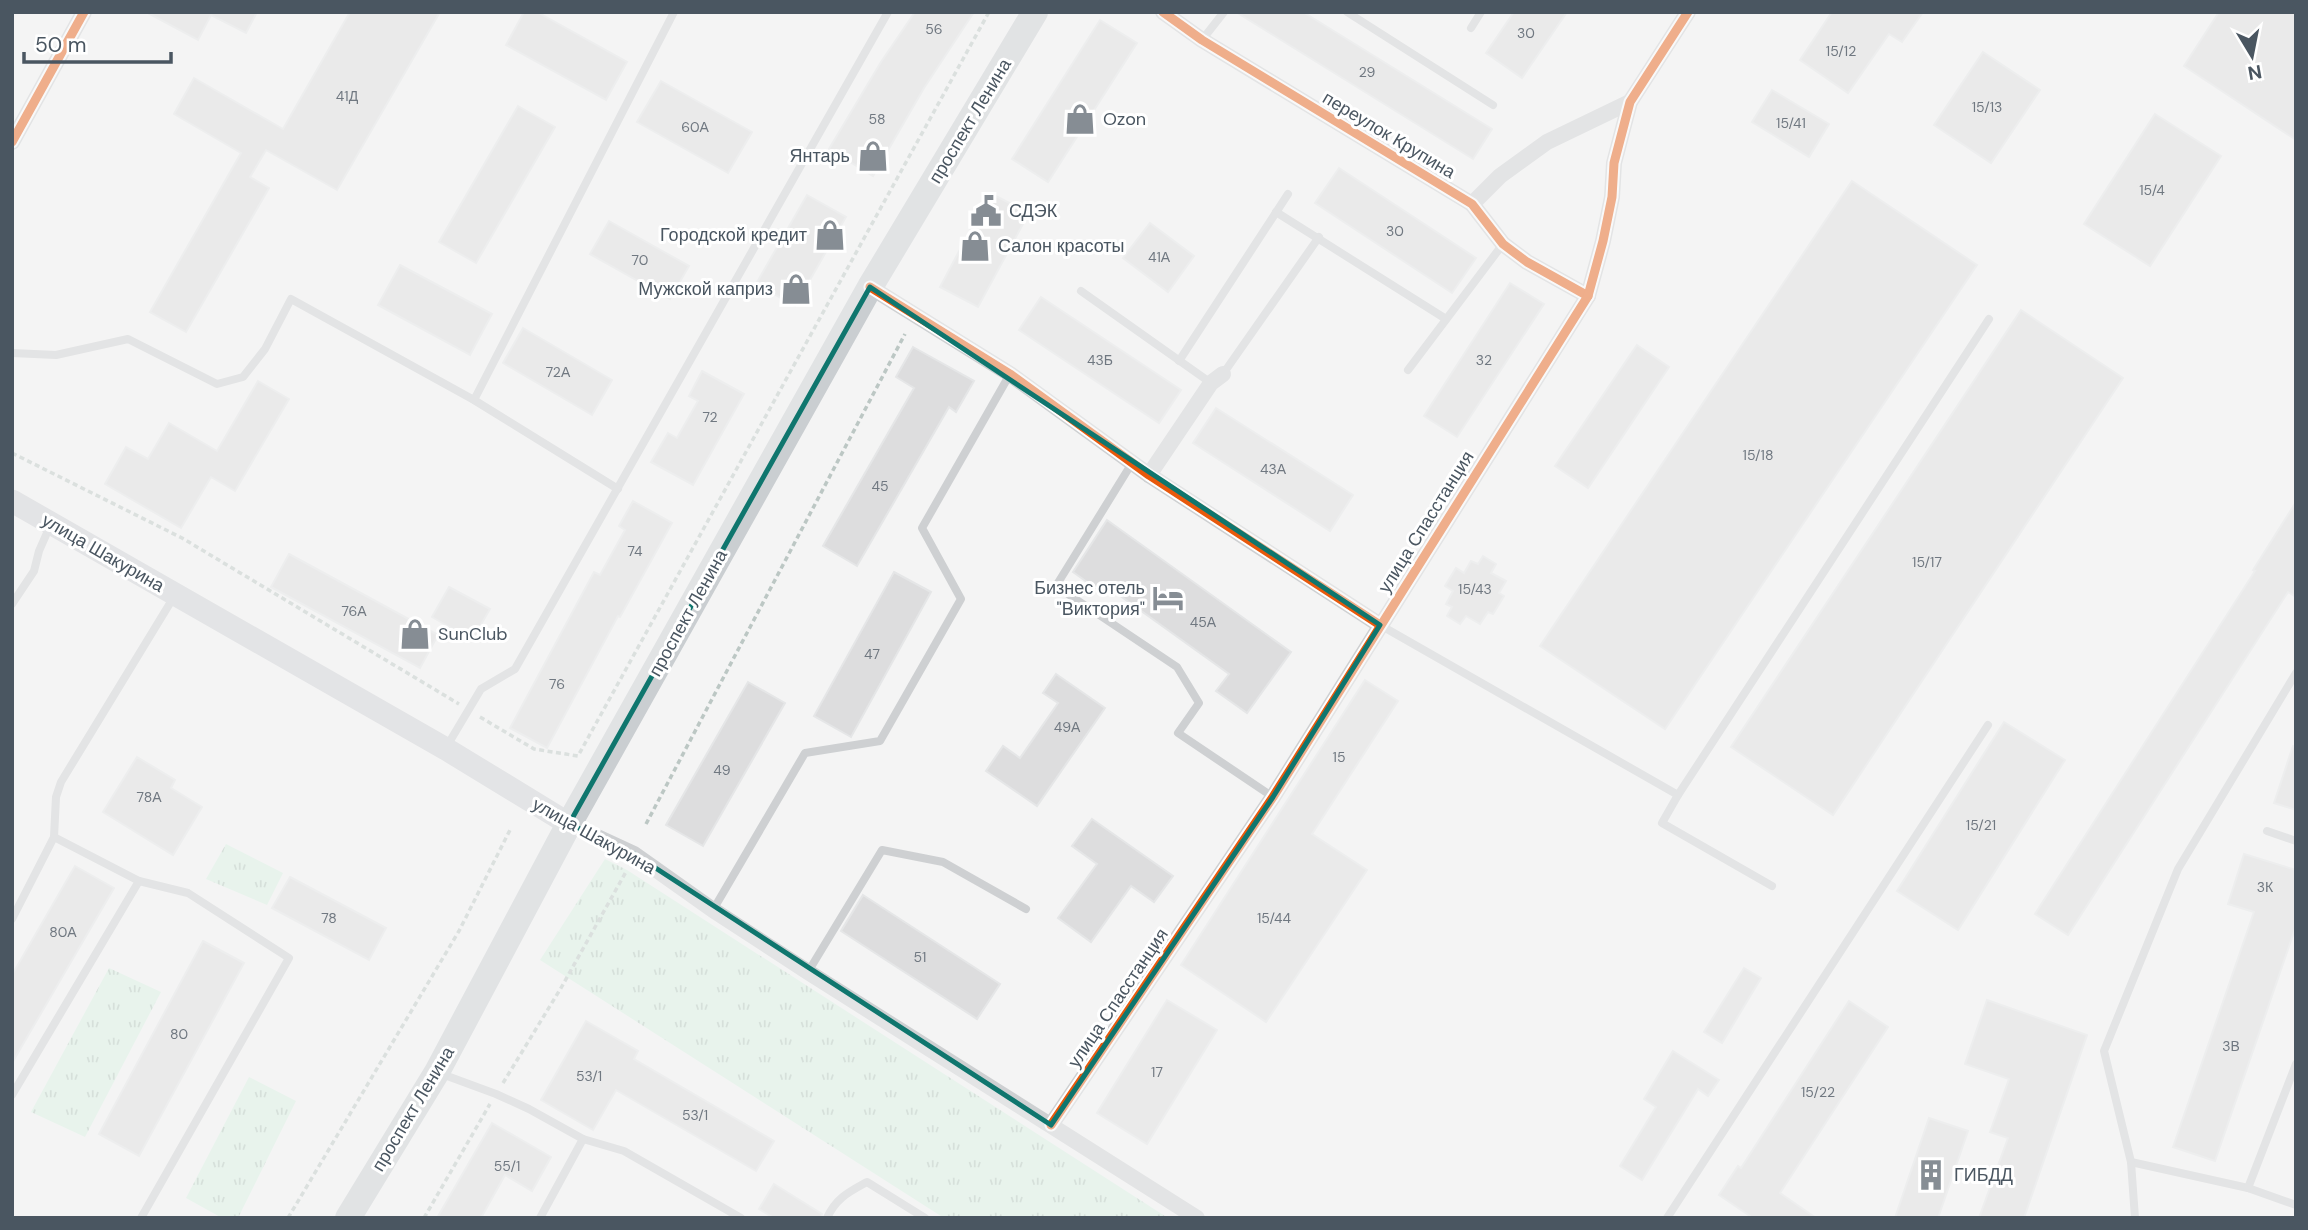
<svg xmlns="http://www.w3.org/2000/svg" width="2308" height="1230" viewBox="0 0 2308 1230" font-family="'DM Sans',sans-serif">
<style>
.park{fill:url(#park-tufts)}
.building{fill:#ddddde;stroke:#e5e6e7;stroke-width:2}
.lines{fill:none;stroke-linecap:round;stroke-linejoin:round}
.path{stroke:#bcc7c4;stroke-width:3.5;stroke-dasharray:5 3.5;stroke-linecap:butt}
.service{stroke:#ced0d2;stroke-width:8}
.minor{stroke:#ced0d2;stroke-width:16}
.secondary{stroke:#ced0d4;stroke-width:23}
.primary{stroke:#caced1;stroke-width:26}
.cycleway-casing{stroke:#fff;stroke-width:13}
.cycleway{stroke:#e8590c;stroke-width:9}
.marked{fill:none;stroke:#0f766e;stroke-width:5;stroke-linejoin:round}
.labels{text-anchor:middle;stroke-width:6;stroke-linejoin:round;paint-order:stroke}
.number-label{font-size:14px;fill:#707881}
.poi-label{font-size:18px;fill:#4a5661;stroke:#fff;text-anchor:start}
.street-label{font-size:18px;fill:#4a5661;stroke:#fff}
</style>
<defs>
<pattern id="park-tufts" width="24" height="20" patternUnits="userSpaceOnUse" patternTransform="scale(1.75)"><rect width="24" height="20" fill="#d9f2e3"/><path d="M3 7l-1-3M5 7V3M7 7l1-3M15 17l-1-3M17 17v-4M19 17l1-3" fill="none" stroke="#b2c7bb"/></pattern>
</defs>
<rect width="100%" height="100%" fill="#f4f4f4"/>
<g class="park">
<polygon points="226,844 283,873 267,905 206,879"/>
<polygon points="605,859 627,870 1168,1218 944,1218 540,960"/>
<polygon points="109,968 161,992 85,1137 31,1112"/>
<polygon points="249,1077 296,1101 238,1218 222,1218 186,1198"/>
</g>
<g class="building">
<polygon points="146,12 257,12 246,33 211,15 198,40"/>
<polygon points="350,12 440,12 337,190 266,150 250,177 269,188 186,332 150,312 241,153 174,114 194,78 283,129"/>
<polygon points="524,12 537,12 627,62 606,100 506,45"/>
<polygon points="915,12 974,12 924,88 873,176 829,149 881,62"/>
<polygon points="1236,12 1303,12 1492,129 1473,159"/>
<polygon points="1514,12 1567,12 1522,78 1486,53"/>
<polygon points="1832,12 1923,12 1902,42 1889,34 1848,93 1800,60"/>
<polygon points="2219,12 2296,12 2296,140 2184,66"/>
<polygon points="1100,20 1137,43 1048,182 1012,159"/>
<polygon points="1983,52 2040,90 1991,163 1934,125"/>
<polygon points="661,81 752,132 728,173 637,122"/>
<polygon points="1772,90 1829,124 1809,157 1752,122"/>
<polygon points="518,106 555,127 476,263 439,242"/>
<polygon points="2155,114 2221,156 2150,266 2084,224"/>
<polygon points="1339,168 1476,258 1452,293 1315,203"/>
<polygon points="1852,181 1977,265 1665,729 1540,646"/>
<polygon points="990,193 1029,213 978,307 940,287"/>
<polygon points="807,195 846,217 795,306 756,284"/>
<polygon points="609,221 689,266 670,299 590,254"/>
<polygon points="1150,223 1194,256 1168,292 1123,258"/>
<polygon points="400,265 492,314 470,355 378,305"/>
<polygon points="1510,283 1544,304 1457,437 1424,416"/>
<polygon points="1041,297 1181,390 1159,423 1019,330"/>
<polygon points="2021,310 2123,378 1833,815 1731,747"/>
<polygon points="523,328 612,380 592,415 503,363"/>
<polygon points="1637,345 1669,367 1588,488 1555,466"/>
<polygon points="913,347 974,381 956,412 949,407 857,566 823,546 914,388 896,377"/>
<polygon points="702,371 744,394 693,485 651,462 668,433 677,438 698,401 689,396"/>
<polygon points="258,381 289,399 235,491 211,477 181,528 105,484 126,447 148,459 169,423 217,451"/>
<polygon points="1216,408 1353,495 1330,531 1193,443"/>
<polygon points="633,501 672,523 620,617 618,616 547,748 510,728 594,572 600,575 625,530 619,526"/>
<polygon points="2296,502 2296,597 2288,592 2068,935 2035,914 2255,571 2253,570"/>
<polygon points="1107,520 1291,652 1247,713 1216,691 1229,674 1105,585 1101,592 1073,572"/>
<polygon points="289,554 438,635 420,668 271,587"/>
<polygon points="1483,556 1496,564 1491,573 1506,581 1499,593 1504,596 1493,614 1488,612 1480,624 1466,616 1460,624 1447,616 1452,607 1446,604 1453,591 1445,586 1456,568 1464,573 1471,561 1478,564"/>
<polygon points="894,572 931,592 851,737 814,716"/>
<polygon points="449,587 490,609 472,640 432,617"/>
<polygon points="1056,674 1105,708 1037,806 986,771 1003,746 1020,758 1058,703 1043,693"/>
<polygon points="1365,680 1398,701 1312,834 1367,870 1266,1022 1181,965"/>
<polygon points="748,682 785,703 703,846 666,825"/>
<polygon points="2004,722 2065,760 1958,930 1897,891"/>
<polygon points="2293,746 2296,747 2296,810 2274,803"/>
<polygon points="137,757 175,780 171,788 202,807 173,855 103,812"/>
<polygon points="1092,819 1173,876 1154,902 1131,886 1091,942 1058,918 1097,864 1072,846"/>
<polygon points="2244,854 2296,870 2296,926 2215,1161 2173,1147 2254,912 2228,904"/>
<polygon points="75,866 114,888 12,1063 12,975"/>
<polygon points="290,877 386,928 369,960 272,908"/>
<polygon points="863,895 1000,984 977,1019 841,931"/>
<polygon points="203,941 244,963 139,1156 99,1134"/>
<polygon points="1744,968 1761,978 1722,1043 1704,1032"/>
<polygon points="1167,1000 1217,1030 1147,1144 1097,1113"/>
<polygon points="1987,1000 2087,1035 2024,1218 1979,1218 2008,1138 1990,1132 2009,1079 1965,1064"/>
<polygon points="1849,1001 1888,1027 1780,1193 1816,1218 1753,1218 1719,1195 1738,1166 1741,1168"/>
<polygon points="586,1021 638,1051 634,1059 774,1141 756,1171 616,1090 593,1130 541,1100"/>
<polygon points="1673,1051 1719,1080 1708,1096 1698,1089 1642,1180 1620,1166 1656,1107 1644,1099"/>
<polygon points="1929,1118 1968,1131 1938,1218 1895,1218"/>
<polygon points="492,1123 551,1157 532,1191 505,1175 481,1218 437,1218"/>
<polygon points="774,1184 822,1214 821,1218 774,1218 759,1209"/>
</g>
<g class="lines">
<g class="path">
<polyline points="12,453 182,538 459,704"/>
<polyline points="480,717 534,749 578,756 989,12"/>
<polyline points="646,824 905,334"/>
<polyline points="503,1083 561,988 627,870"/>
<polyline points="288,1218 459,931 511,828"/>
<polyline points="424,1218 490,1104"/>
</g>
<g class="service">
<polyline points="1347,12 1493,105"/>
<polyline points="1471,28 1481,12"/>
<polyline points="1202,40 1224,12"/>
<polyline points="1276,212 1446,319"/>
<polyline points="1081,291 1211,383"/>
<polyline points="12,353 56,355 128,339 217,384 243,377 265,349 291,299 474,400 618,489"/>
<polyline points="1179,361 1288,194"/>
<polyline points="1408,370 1503,244"/>
<polyline points="1223,374 1319,237"/>
<polyline points="474,400 674,12"/>
<polyline points="1132,463 1056,586 1177,667 1199,703 1178,733 1273,797"/>
<polyline points="12,604 34,571 39,551 50,526"/>
<polyline points="1380,625 1678,795 1989,319"/>
<polyline points="447,746 481,689 515,669 888,12"/>
<polyline points="1678,795 1662,823 1772,886"/>
<polyline points="2267,831 2296,841"/>
<polyline points="713,910 805,753 880,741 961,599 922,528 1010,374"/>
<polyline points="12,919 54,837"/>
<polyline points="808,972 882,850 943,862 1026,909"/>
<polyline points="439,1073 496,1094 529,1109 583,1139 624,1151 741,1218"/>
<polyline points="12,1095 139,881"/>
<polyline points="2131,1162 2248,1188 2296,1205"/>
<polyline points="2248,1188 2296,1064"/>
<polyline points="141,1218 289,958 188,893 139,881 54,837 56,797 61,782 175,595"/>
<polyline points="540,1218 583,1139"/>
<path d="M827,1218C836,1198 849,1192 867,1182L925,1218"/>
<polyline points="1667,1218 1988,725"/>
<polyline points="2135,1218 2131,1162 2104,1051 2178,869 2296,673"/>
</g>
<g class="minor">
<polyline points="1163,12 1202,40 1472,204 1503,244 1527,262 1588,296"/>
<polyline points="12,142 84,12"/>
<polyline points="1472,204 1500,176 1547,142 1630,102"/>
<polyline points="870,287 1010,374 1149,475 1380,625"/>
<polyline points="1149,475 1211,383 1223,374"/>
<polyline points="569,824 634,854 713,910 808,972 1197,1218"/>
<polyline points="1051,1125 1273,797 1588,296 1603,241 1612,197 1614,163 1630,102 1688,12"/>
</g>
<polyline class="secondary" points="12,501 446,749 569,824"/>
<polyline class="primary" points="348,1218 437,1072 569,824 870,287 1035,12"/>
<defs>
<g id="cycleway">
<polyline points="1163,12 1202,40 1472,204 1503,244 1527,262 1588,296"/>
<polyline points="12,142 84,12"/>
<polyline points="870,287 1010,374 1149,475 1380,625"/>
<polyline points="1051,1125 1273,797 1588,296 1603,241 1612,197 1614,163 1630,102 1688,12"/>
</g>
</defs>
<use href="#cycleway" class="cycleway-casing"/>
<use href="#cycleway" class="cycleway"/>
</g>
<path d="M0 0H2308V1230H0ZM870,287L1380,625L1273,797L1051,1125L634,854L569,824Z" fill="#f4f4f4" fill-opacity=".55" fill-rule="evenodd"/>
<path class="marked" d="M870,287L1380,625L1273,797L1051,1125L634,854L569,824Z"/>
<defs>
<symbol id="shop-bare" viewBox="-9 -9 18 18"><path d="M-5-2.5h2.3a2.7 3.5 0 0 1 5.4 0H5L5.5 6h-11ZM-1.5-2.5h3a1.5 2.3 0 0 0-3 0Z" fill="#868d94" stroke="#fff" stroke-width="2.5" paint-order="stroke"/></symbol>
<symbol id="civic-bare" viewBox="-9 -9 18 18"><path d="M-.6-6.5H3V-4.5H.6V-3L4-1V1h2V6H-6V1h2V-1L-.6-3ZM-1.2 2.5V6h2.4V2.5Z" fill="#868d94" stroke="#fff" stroke-width="2.5" paint-order="stroke"/></symbol>
<symbol id="hotel-bare" viewBox="-9 -9 18 18"><path d="M-6-4.5h1.5V1H6V5H4.5V3h-9V5H-6ZM-4 0a1.8 1.8 0 1 1 3.6 0ZM.5 0V-2.5h3Q6-2.5 6 0Z" fill="#868d94" stroke="#fff" stroke-width="2.5" paint-order="stroke"/></symbol>
<symbol id="building-bare" viewBox="-9 -9 18 18"><path d="M-4-6H4V6H1V3H-1V6H-4ZM-2.5-4.3h1.7v1.8h-1.7ZM.8-4.3h1.7v1.8H.8ZM-2.5-1h1.7V.8h-1.7ZM.8-1h1.7V.8H.8Z" fill="#868d94" stroke="#fff" stroke-width="2.5" paint-order="stroke"/></symbol>
</defs>
<g fill-rule="evenodd">
<use href="#shop-bare" x="1058" y="97" width="44" height="44"/>
<use href="#shop-bare" x="851" y="134" width="44" height="44"/>
<use href="#civic-bare" x="964" y="189" width="44" height="44"/>
<use href="#shop-bare" x="808" y="213" width="44" height="44"/>
<use href="#shop-bare" x="953" y="224" width="44" height="44"/>
<use href="#shop-bare" x="774" y="267" width="44" height="44"/>
<use href="#hotel-bare" x="1146" y="576" width="44" height="44"/>
<use href="#shop-bare" x="393" y="612" width="44" height="44"/>
<use href="#building-bare" x="1909" y="1153" width="44" height="44"/>
</g>
<g class="labels">
<g class="number-label">
<text x="934" y="34">56</text>
<text x="1526" y="38">30</text>
<text x="1841" y="56">15/12</text>
<text x="1367" y="77">29</text>
<text x="347" y="101">41Д</text>
<text x="1987" y="112">15/13</text>
<text x="877" y="124">58</text>
<text x="1791" y="128">15/41</text>
<text x="695" y="132">60А</text>
<text x="2152" y="195">15/4</text>
<text x="1395" y="236">30</text>
<text x="1159" y="262">41А</text>
<text x="640" y="265">70</text>
<text x="1100" y="365">43Б</text>
<text x="1484" y="365">32</text>
<text x="558" y="377">72А</text>
<text x="710" y="422">72</text>
<text x="1758" y="460">15/18</text>
<text x="1273" y="474">43А</text>
<text x="880" y="491">45</text>
<text x="635" y="556">74</text>
<text x="1927" y="567">15/17</text>
<text x="1475" y="594">15/43</text>
<text x="354" y="616">76А</text>
<text x="1203" y="627">45А</text>
<text x="872" y="659">47</text>
<text x="557" y="689">76</text>
<text x="1067" y="732">49А</text>
<text x="1339" y="762">15</text>
<text x="722" y="775">49</text>
<text x="149" y="802">78А</text>
<text x="1981" y="830">15/21</text>
<text x="2265" y="892">3К</text>
<text x="329" y="923">78</text>
<text x="1274" y="923">15/44</text>
<text x="63" y="937">80А</text>
<text x="920" y="962">51</text>
<text x="179" y="1039">80</text>
<text x="2231" y="1051">3В</text>
<text x="1157" y="1077">17</text>
<text x="589" y="1081">53/1</text>
<text x="1818" y="1097">15/22</text>
<text x="695" y="1120">53/1</text>
<text x="507" y="1171">55/1</text>
</g>
<g class="poi-label">
<text x="1103" y="125">Ozon</text>
<text x="850" y="162" text-anchor="end">Янтарь</text>
<text x="1009" y="217">СДЭК</text>
<text x="807" y="241" text-anchor="end">Городской кредит</text>
<text x="998" y="252">Салон красоты</text>
<text x="773" y="295" text-anchor="end">Мужской каприз</text>
<text x="1145" y="594" text-anchor="end">Бизнес отель<tspan x="1145" dy="21">"Виктория"</tspan></text>
<text x="438" y="640">SunClub</text>
<text x="1954" y="1181">ГИБДД</text>
</g>
<g class="street-label">
<text transform="translate(970 121) rotate(-59)" y="6">проспект Ленина</text>
<text transform="translate(1389 135) rotate(31)" y="6">переулок Крупина</text>
<text transform="translate(1426 522) rotate(-58)" y="6">улица Спасстанция</text>
<text transform="translate(103 553) rotate(30)" y="6">улица Шакурина</text>
<text transform="translate(688 613) rotate(-61)" y="6">проспект Ленина</text>
<text transform="translate(594 836) rotate(29)" y="6">улица Шакурина</text>
<text transform="translate(1118 998) rotate(-56)" y="6">улица Спасстанция</text>
<text transform="translate(413 1109) rotate(-59)" y="6">проспект Ленина</text>
</g>
</g>
<rect width="2308" height="1230" fill="none" stroke="#4a5661" stroke-width="28"/>
<g transform="translate(2252 56) rotate(170)" stroke="#ffffff" stroke-width="5" paint-order="stroke">
<path d="M0-5L12 26L0 18L-12 26Z" fill="#4a5661"/>
<text y="-10" font-size="19" font-weight="bold" text-anchor="middle" fill="#4a5661">N</text>
</g>
<path d="M24 52v10h147v-10" fill="none" stroke="#4a5661" stroke-width="3.5"/>
<text x="35" y="52" font-size="21" fill="#4a5661" stroke="#ffffff" stroke-width="5" paint-order="stroke">50 m</text>
</svg>
